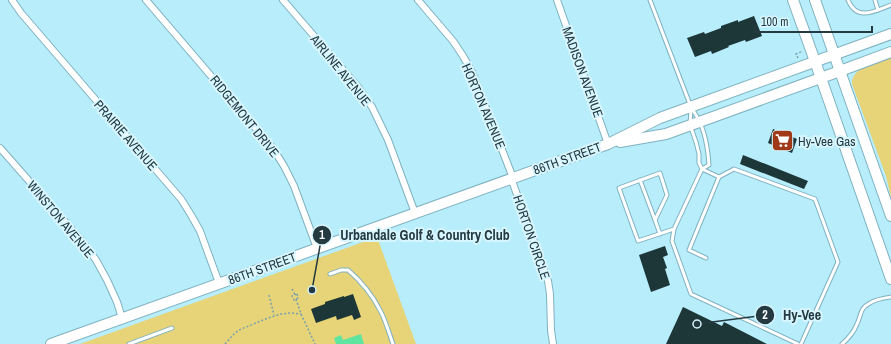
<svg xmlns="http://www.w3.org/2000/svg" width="891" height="344" viewBox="0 0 891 344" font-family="'Archivo Narrow',sans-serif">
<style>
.green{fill:#e7d378}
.water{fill:#5fe59f}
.building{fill:#1d3637}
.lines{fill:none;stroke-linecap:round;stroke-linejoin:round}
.lane-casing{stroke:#7fb2c0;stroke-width:5}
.street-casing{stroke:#7fb2c0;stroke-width:8}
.primary-casing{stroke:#7fb2c0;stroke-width:12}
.path{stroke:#79a1ac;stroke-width:1.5;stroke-dasharray:2 2;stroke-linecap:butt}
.lane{stroke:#fff;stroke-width:3}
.street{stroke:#fff;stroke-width:6}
.primary{stroke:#fff;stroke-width:10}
.labels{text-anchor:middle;stroke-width:4;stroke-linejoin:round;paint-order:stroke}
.street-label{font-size:13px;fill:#253a40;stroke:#d7f6ff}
.poi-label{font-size:13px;fill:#253a40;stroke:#d7f6ff;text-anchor:start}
.leader{fill:none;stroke:#253a40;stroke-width:1.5}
.callout-dot{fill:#253a40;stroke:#d7f6ff;stroke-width:1.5}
.mark-label{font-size:12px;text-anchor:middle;font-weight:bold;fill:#fff}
.callout-label{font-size:14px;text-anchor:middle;font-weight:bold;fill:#253a40;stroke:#d7f6ff;stroke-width:4;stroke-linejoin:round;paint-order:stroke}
</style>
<rect width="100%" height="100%" fill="#b8edfc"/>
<g class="green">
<path d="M891,57V198L886,176L852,84C851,67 879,62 891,57Z"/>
<polygon points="377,237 416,344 80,344"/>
</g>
<polygon class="water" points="361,334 364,344 336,344 334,338 341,335 343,340"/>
<g class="building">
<polygon points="754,16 762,36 746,42 745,40 728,46 729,47 712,54 711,51 695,57 687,38 704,32 705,34 721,28 721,26 738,20 738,22"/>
<polygon points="773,129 797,139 792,153 768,143"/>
<polygon points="743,155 808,181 804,189 740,164"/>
<polygon points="665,246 668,255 663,257 667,268 665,269 670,285 651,292 639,255"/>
<polygon points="353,294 361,317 354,320 352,315 337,320 336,316 316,323 311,309 325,304 325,302 344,296 344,297"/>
<polygon points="683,307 722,326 724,322 767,344 666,344"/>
</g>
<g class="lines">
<defs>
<g id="lane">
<path d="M650,0L691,107C694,112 697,116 699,121C706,134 708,151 709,165L702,169L699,163V154L696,142L690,125L691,109"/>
<path d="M848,0C857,22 875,11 891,5"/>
<polyline points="875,0 878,10"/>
<polyline points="719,177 702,169 674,229 672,241 691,294 798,344"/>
<polyline points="640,180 655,220"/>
<polyline points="660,234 655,220 667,195 660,173 619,188 638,241 674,229"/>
<polyline points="706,258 689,250 719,177 734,169 815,199 838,262 801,344"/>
<path d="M330,274L341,270H348C361,281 373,296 381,312C386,322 389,333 393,344"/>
<polyline points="129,344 172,328"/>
<path d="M842,344C849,338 854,332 857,324C862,314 859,309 870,303C876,299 884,298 891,297"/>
</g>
<g id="street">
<polyline points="12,0 21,13 181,199 191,215 200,231 219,283"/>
<polyline points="146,0 272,147 284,166 294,186 317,248"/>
<polyline points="283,0 358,87 372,107 388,140 415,213"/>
<polyline points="418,0 453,41 463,56 472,72 513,178"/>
<polyline points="557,0 608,144"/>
<polyline points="0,148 82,241 96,260 107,280 117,302 122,318"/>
<polyline points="511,178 539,255 548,281 550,294 551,330 553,344"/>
</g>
<g id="primary">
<polyline points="793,0 821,78 891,279"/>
<polyline points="815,0 891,216"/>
<polyline points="620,142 666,134 840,71 891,52"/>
<polyline points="51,344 608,144 660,118 891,34"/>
</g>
</defs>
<use href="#lane" class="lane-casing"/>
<use href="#street" class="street-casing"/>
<use href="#primary" class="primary-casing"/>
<g class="path">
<polyline points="798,58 796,54 803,51"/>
<polyline points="292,289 295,295"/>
<polygon points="297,294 298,298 294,300 292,296"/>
<polyline points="269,295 274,315"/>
<polyline points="296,299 301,314 315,344"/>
<polyline points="225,344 234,334 239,330 268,318 281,314 291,313 301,314"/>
</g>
<use href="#lane" class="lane"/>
<use href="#street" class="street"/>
<use href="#primary" class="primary"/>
</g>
<defs>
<symbol id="supermarket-square" viewBox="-11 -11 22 22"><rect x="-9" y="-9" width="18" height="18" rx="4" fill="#a03917" stroke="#d7f6ff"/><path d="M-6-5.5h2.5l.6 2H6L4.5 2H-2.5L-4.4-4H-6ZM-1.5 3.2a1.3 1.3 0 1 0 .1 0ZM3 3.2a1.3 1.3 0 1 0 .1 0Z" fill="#fff"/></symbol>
</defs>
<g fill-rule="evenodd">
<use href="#supermarket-square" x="770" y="128" width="25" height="25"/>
</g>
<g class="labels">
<g class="street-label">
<text transform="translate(341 70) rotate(51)" y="5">AIRLINE AVENUE</text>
<text transform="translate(583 72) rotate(70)" y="5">MADISON AVENUE</text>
<text transform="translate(484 106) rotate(67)" y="5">HORTON AVENUE</text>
<text transform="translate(245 116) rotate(51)" y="5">RIDGEMONT DRIVE</text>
<text transform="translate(126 135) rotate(49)" y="5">PRAIRIE AVENUE</text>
<text transform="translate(567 158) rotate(-20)" y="5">86TH STREET</text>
<text transform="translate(61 219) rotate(50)" y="5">WINSTON AVENUE</text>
<text transform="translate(532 237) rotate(71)" y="5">HORTON CIRCLE</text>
<text transform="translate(262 268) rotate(-20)" y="5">86TH STREET</text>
</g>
<g class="poi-label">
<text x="798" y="146">Hy-Vee Gas</text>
</g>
</g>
<path class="leader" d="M312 290L322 235M697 324L765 315"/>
<g class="callout-dot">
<circle cx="312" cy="290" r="4"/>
<circle cx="697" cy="324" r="4"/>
<circle cx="322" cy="235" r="10"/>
<circle cx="765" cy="315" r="10"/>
</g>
<g class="mark-label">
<text x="322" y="239">1</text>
<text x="765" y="319">2</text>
</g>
<g class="callout-label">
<text x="425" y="240">Urbandale Golf &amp; Country Club</text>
<text x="802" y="320">Hy-Vee</text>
</g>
<path d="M755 26v6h117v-6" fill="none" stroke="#253a40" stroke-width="2"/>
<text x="761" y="26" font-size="12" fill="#253a40" stroke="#d7f6ff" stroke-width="3" paint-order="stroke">100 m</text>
</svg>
